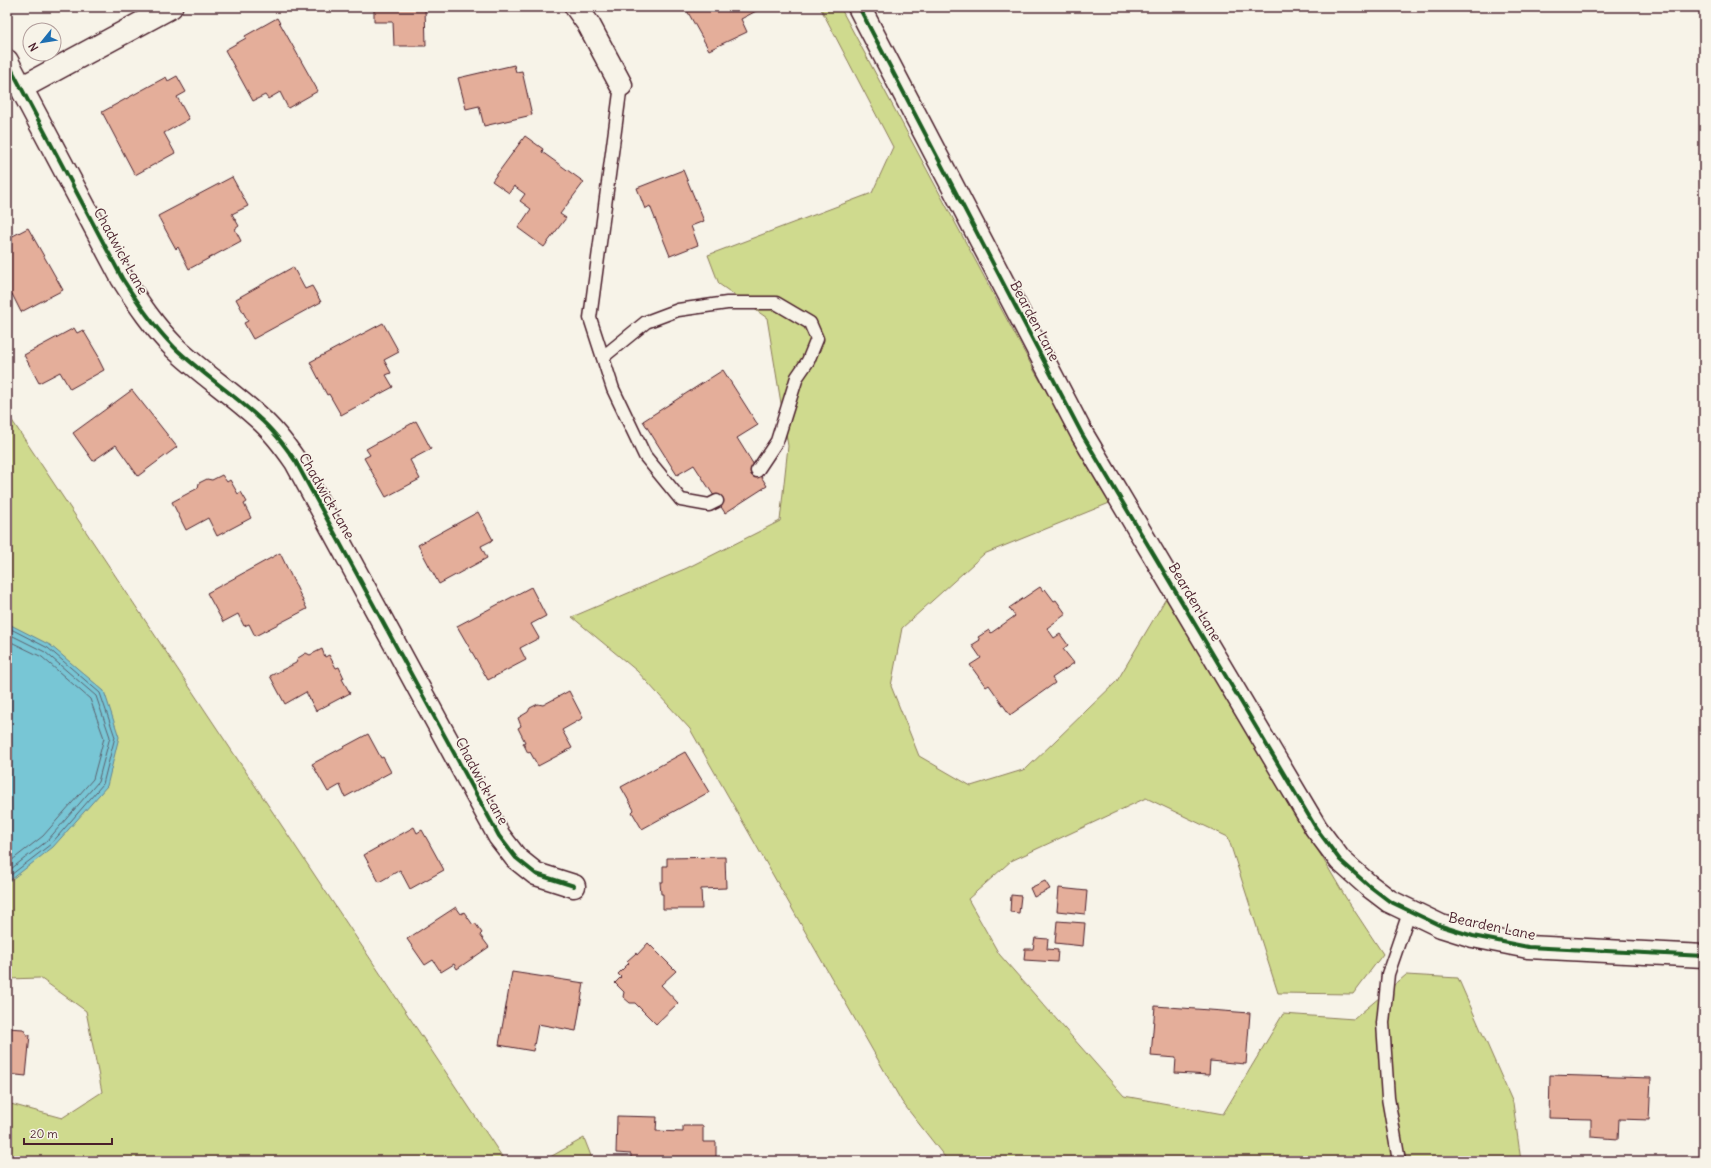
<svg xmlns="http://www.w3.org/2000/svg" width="1711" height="1168" viewBox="0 0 1711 1168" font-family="Delius,sans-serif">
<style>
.green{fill:#cfda8e;stroke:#8c7c5c}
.water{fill:#78c6d5;stroke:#668391}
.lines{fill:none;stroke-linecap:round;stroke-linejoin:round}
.shore{stroke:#5c626f;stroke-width:1}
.building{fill:#e4ae9a;stroke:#4a1f2b}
.lane-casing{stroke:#4a1f2b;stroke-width:15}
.street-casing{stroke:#4a1f2b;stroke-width:25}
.lane{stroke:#f7f3e8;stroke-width:12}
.street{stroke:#f7f3e8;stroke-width:22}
.cycleway-casing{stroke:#f7f3e8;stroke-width:6}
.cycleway{stroke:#1b5e20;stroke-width:4}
.labels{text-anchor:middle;stroke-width:3.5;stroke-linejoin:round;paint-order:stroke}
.street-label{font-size:14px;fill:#4a1f2b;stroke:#f7f3e8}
</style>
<rect width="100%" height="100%" fill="#f7f3e8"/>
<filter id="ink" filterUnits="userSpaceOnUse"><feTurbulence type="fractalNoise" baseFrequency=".025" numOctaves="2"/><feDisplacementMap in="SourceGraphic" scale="8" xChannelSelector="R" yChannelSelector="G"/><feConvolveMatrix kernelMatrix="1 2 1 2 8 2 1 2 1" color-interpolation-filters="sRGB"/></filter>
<g filter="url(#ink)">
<g class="green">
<polygon points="820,7 840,7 1035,372 1112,502 984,554 902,628 891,686 919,756 971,786 1026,769 1117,681 1168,595 1346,898 1383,954 1353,994 1278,993 1228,837 1146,798 1011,861 968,899 999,954 1124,1096 1223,1114 1283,1014 1354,1019 1406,975 1458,978 1513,1103 1521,1161 948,1161 902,1102 690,729 637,671 572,617 687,568 780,521 788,446 767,318 719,284 708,255 872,193 893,147"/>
<polygon points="7,413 505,1161 7,1161 7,1103 62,1118 102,1092 86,1011 40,978 7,979"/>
<polygon points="584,1138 593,1161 543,1161"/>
</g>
<polygon class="water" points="7,623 50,645 104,691 119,737 107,786 53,847 7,883"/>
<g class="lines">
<g class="shore">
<polyline points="7,627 48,648 100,693 115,737 103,784 51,844 7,878"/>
<polyline points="7,633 45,652 96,696 110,737 98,782 47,841 7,872"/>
<polyline points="7,640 42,657 90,699 104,738 93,779 43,836 7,864"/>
</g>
</g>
<g class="building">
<polygon points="374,7 425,7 426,46 394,46 393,22 374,22"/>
<polygon points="685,7 759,7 760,9 741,19 747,32 709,50"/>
<polygon points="277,18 318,91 288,108 280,92 268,99 265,95 253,101 225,50 246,38 245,36"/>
<polygon points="514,65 516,72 522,71 532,115 484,126 479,106 466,109 458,78"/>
<polygon points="177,76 186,92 177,97 189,119 164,133 175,153 135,175 102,112 166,77 168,81"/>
<polygon points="525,136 543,149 542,152 584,182 560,214 566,218 544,247 518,228 531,209 520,201 525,194 514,186 509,193 492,181"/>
<polygon points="683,170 704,221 691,226 698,245 670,256 650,206 645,209 637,188"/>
<polygon points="232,177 248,206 232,214 239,226 235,229 241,241 189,269 178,247 176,249 158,216"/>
<polygon points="28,228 63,290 21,312 12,294 7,296 7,239"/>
<polygon points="293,267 305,289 312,286 321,302 253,339 244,323 248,321 236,299"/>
<polygon points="383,323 399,352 384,360 391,373 386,375 393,387 341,415 329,394 327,395 310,362"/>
<polygon points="74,328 77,333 83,330 99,357 98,358 104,370 70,389 60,372 39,383 24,355"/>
<polygon points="723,370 758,425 737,438 767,486 725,513 694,465 677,475 643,421"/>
<polygon points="132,390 177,447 138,476 116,445 93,461 73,433"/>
<polygon points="416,421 431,449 410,460 420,479 386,497 364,458 370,455 366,449"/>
<polygon points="222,475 227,482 230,480 238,494 241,492 247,502 244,504 251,518 217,536 208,518 186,530 172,502 198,488 199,483 207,479 212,480"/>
<polygon points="478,512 493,540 481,546 487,558 439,584 418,545"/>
<polygon points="280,553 307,609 255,636 249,624 244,626 238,614 223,622 207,593"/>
<polygon points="531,587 546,616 531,624 539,638 520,648 526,660 488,680 457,626"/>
<polygon points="1040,587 1043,591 1045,589 1054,601 1056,600 1066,614 1047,628 1054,638 1060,634 1068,645 1063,649 1074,663 1052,678 1055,683 1010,715 989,685 986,687 970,665 981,658 972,645 980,640 978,637 989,630 991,633 1015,616 1009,608"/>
<polygon points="322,649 325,657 329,655 336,668 339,667 344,678 342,679 350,693 316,711 306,692 285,704 270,676 296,663 298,658 306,653 310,655"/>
<polygon points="569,691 583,718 562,730 572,748 538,766 530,752 528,753 523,743 525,742 518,728 521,726 518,718 528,712 530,708 538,704 543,705"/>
<polygon points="368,734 381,758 383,757 391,772 345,797 340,785 328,792 312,764"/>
<polygon points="685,752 709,792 642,829 632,812 634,810 621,787"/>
<polygon points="414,827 417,833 422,830 444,870 410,889 400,870 379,882 364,855"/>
<polygon points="725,857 726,888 701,889 702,909 663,909 663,894 661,894 660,882 663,882 663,866 667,866 667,858"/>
<polygon points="1045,881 1050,889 1034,897 1030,888"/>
<polygon points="1059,888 1087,891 1085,914 1057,911"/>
<polygon points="1011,895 1021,896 1019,913 1010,912"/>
<polygon points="456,907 461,914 464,912 473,925 475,923 482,933 480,935 489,947 457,969 454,964 441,972 433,960 425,965 407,939"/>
<polygon points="1057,921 1085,923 1083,946 1055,943"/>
<polygon points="1035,938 1048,939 1047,949 1058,950 1057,962 1024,960 1025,949 1033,949"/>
<polygon points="648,943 676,971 661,985 678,1003 656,1024 635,1003 630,1003 623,997 624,992 615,983 621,977 618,974 629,963 627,961 636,953 637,955"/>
<polygon points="512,972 584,983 576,1031 538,1024 533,1051 499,1045"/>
<polygon points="1155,1006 1250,1013 1246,1064 1210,1061 1209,1075 1175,1073 1176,1058 1151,1056"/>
<polygon points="7,1028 23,1029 27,1035 30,1035 26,1076 7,1074"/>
<polygon points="1550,1075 1651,1078 1649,1120 1619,1119 1618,1139 1591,1137 1591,1119 1549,1118"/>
<polygon points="617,1116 657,1117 656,1131 683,1132 683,1126 703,1126 703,1142 716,1142 716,1161 631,1161 631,1154 616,1153"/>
</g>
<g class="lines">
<defs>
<g id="lane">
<polyline points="621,85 590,318 613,389 645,456 681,500 709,505 717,501"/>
<polyline points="603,357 646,322 678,310 727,303 776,303 810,323 817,339 808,361 797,377 777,441 757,471"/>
<polyline points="1399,1161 1388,1098 1383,1023 1388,974 1410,910"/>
</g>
<g id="street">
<polyline points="576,7 589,25 621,85"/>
<polyline points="859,7 1082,434 1316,828 1340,860 1368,885 1389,901 1441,926 1473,936 1528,947 1704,956"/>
<path d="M7,61L122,278C138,303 154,327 175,348C201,373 232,393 259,418C274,431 285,446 296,462L499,836L516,858L536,874L574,886"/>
<polyline points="21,88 171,7"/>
</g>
</defs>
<use href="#lane" class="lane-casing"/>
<use href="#street" class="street-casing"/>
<use href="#lane" class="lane"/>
<use href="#street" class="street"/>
<defs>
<g id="cycleway">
<polyline points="859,7 1082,434 1316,828 1340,860 1368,885 1389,901 1441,926 1473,936 1528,947 1704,956"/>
<path d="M7,61L122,278C138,303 154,327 175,348C201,373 232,393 259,418C274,431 285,446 296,462L499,836L516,858L536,874L574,886"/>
</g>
</defs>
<use href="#cycleway" class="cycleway-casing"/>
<use href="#cycleway" class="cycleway"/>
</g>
</g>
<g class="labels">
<g class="street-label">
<text transform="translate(121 251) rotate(61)" y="5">Chadwick Lane</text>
<text transform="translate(1035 321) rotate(62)" y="5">Bearden Lane</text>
<text transform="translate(327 496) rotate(60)" y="5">Chadwick Lane</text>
<text transform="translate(1195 602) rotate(59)" y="5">Bearden Lane</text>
<text transform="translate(482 781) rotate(62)" y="5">Chadwick Lane</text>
<text transform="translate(1492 926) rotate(12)" y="5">Bearden Lane</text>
</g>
</g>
<rect width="1711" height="1168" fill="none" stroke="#f7f3e8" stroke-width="24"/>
<rect x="12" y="12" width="1687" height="1144" fill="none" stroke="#4a1f2b" stroke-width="1.5" filter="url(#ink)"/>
<g transform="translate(42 42) rotate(240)"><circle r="19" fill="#f7f3e8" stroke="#b29e9c"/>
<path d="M0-3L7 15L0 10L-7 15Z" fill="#1f6fb2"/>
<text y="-6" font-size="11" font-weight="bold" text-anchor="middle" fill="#4a1f2b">N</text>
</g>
<path d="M24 1138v6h88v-6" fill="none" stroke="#4a1f2b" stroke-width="2"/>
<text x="30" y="1138" font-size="12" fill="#4a1f2b" stroke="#f7f3e8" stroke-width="3" paint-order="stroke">20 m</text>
</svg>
